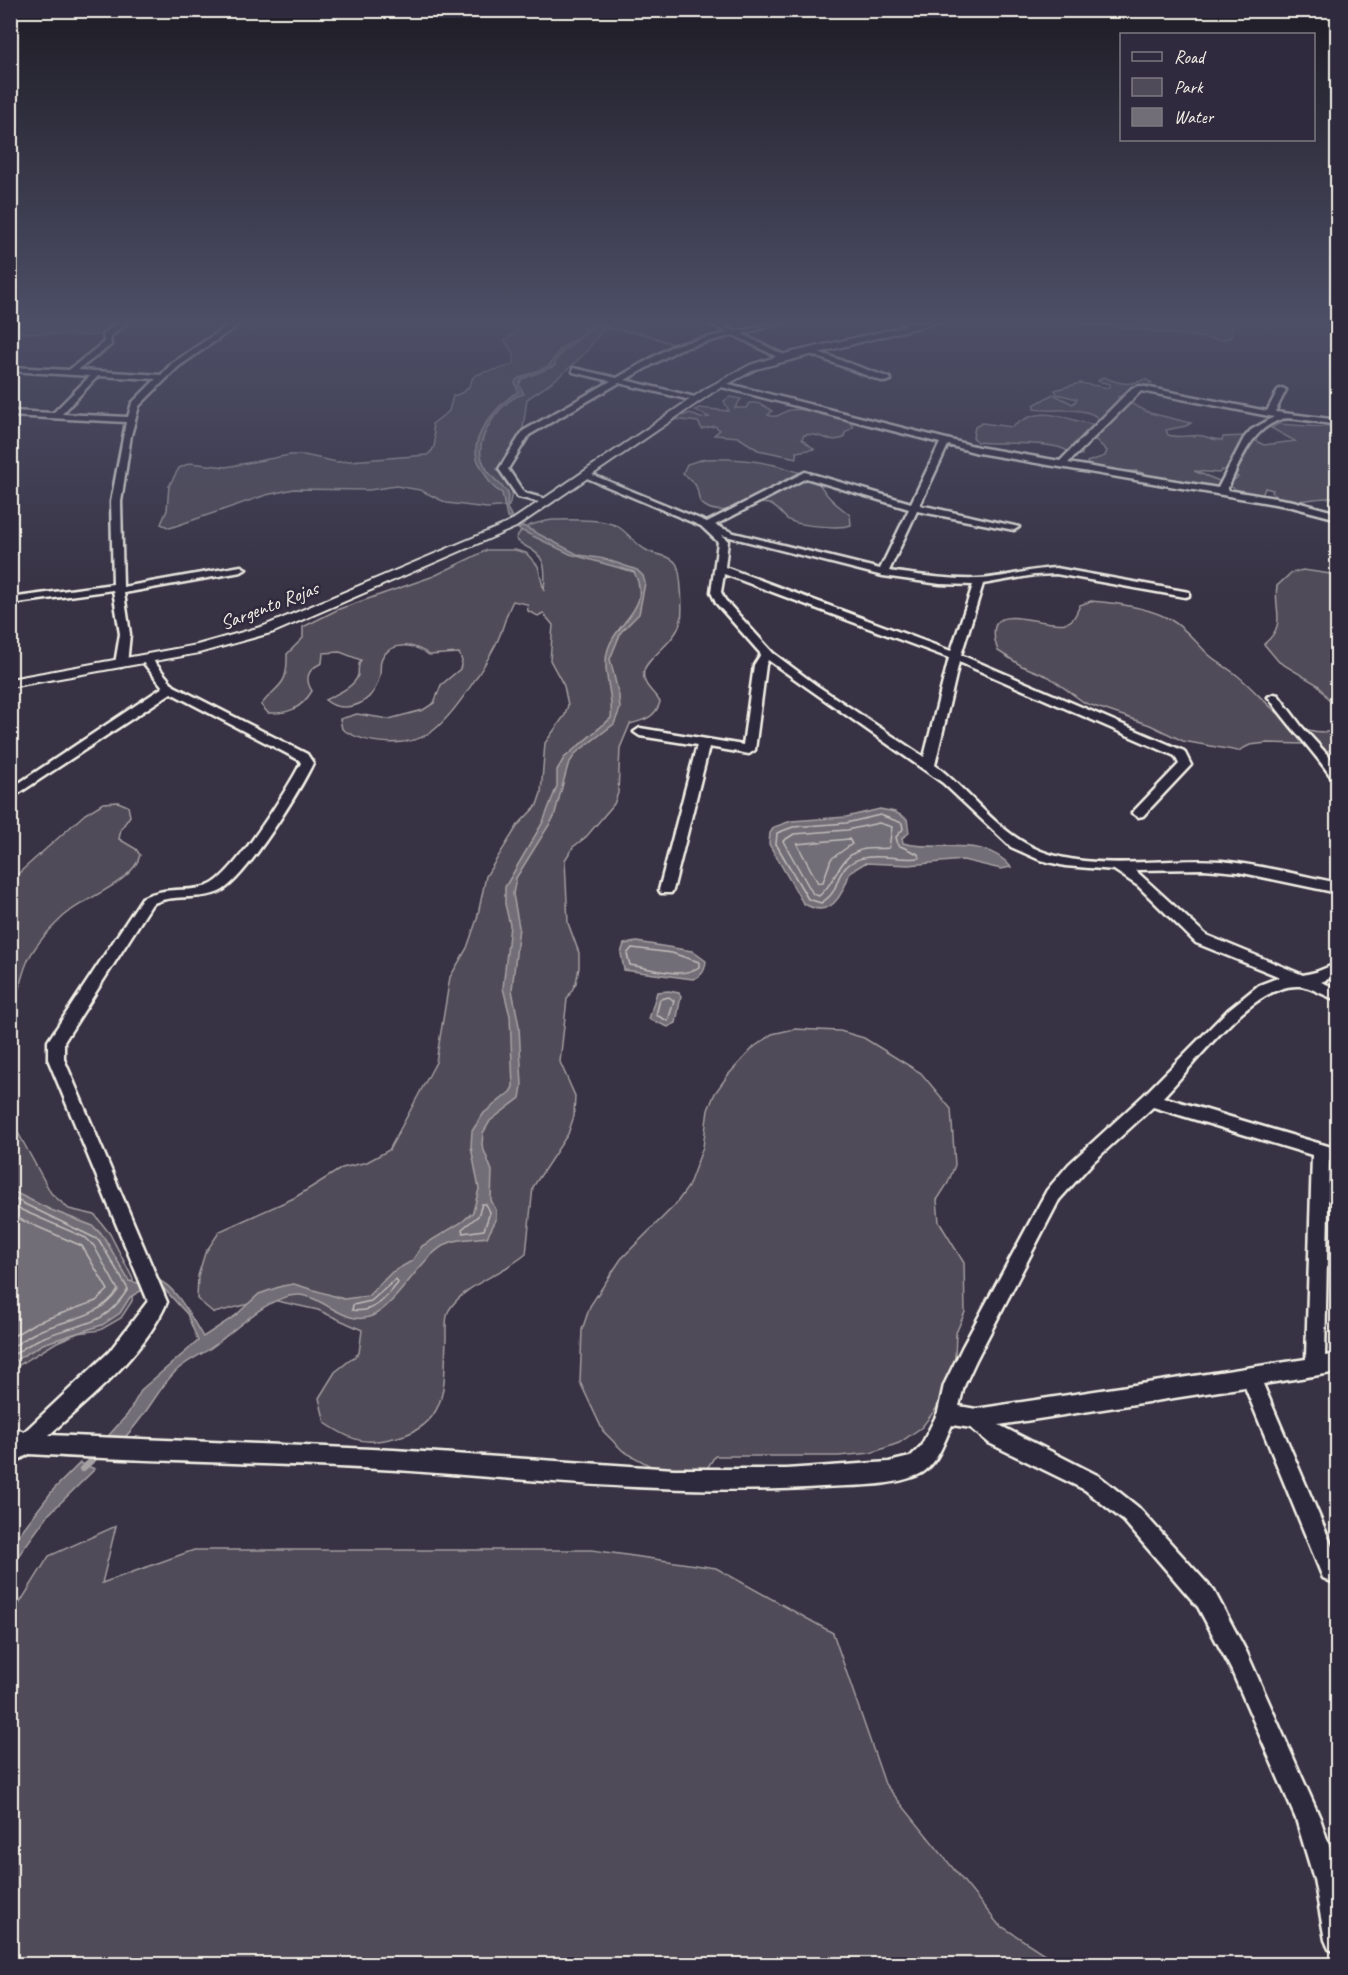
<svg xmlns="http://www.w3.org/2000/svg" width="1348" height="1975" viewBox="0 0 1348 1975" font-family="Caveat,sans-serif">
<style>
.green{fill:#504b59;stroke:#a29ea0;stroke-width:1.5}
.water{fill:#726e77;stroke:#a6a2a4;stroke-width:1.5}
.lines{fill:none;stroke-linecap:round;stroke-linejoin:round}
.shore{stroke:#c0bdbb;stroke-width:1.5}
.stream{stroke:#a6a2a4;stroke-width:6}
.minor-casing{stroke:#f4f1e8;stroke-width:5}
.tertiary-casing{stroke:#f4f1e8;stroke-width:4}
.minor{fill:#2f2a3d;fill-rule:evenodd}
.tertiary{fill:#2f2a3d;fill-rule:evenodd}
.labels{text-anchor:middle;stroke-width:5;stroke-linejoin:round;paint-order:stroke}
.far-street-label{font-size:20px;fill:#f4f1e8;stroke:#2f2a3d}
</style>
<rect width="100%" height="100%" fill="#373244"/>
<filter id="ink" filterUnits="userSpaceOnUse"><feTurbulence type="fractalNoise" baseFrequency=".0167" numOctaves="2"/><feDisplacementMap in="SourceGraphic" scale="12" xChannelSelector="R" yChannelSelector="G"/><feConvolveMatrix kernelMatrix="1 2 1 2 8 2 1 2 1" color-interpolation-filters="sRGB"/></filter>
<g filter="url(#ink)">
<g class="green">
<polygon points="10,320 119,320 105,333 89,336 11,332"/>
<path d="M530,320H620C601,325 595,342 583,355C566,372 548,386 527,399L521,443C505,455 496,459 504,479L512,483L513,489L509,506L487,508L447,503L420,490L396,486L369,490L294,489L266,495L170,528L161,524L167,510L169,486L179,468L190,463L226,467L290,455H304L337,462L427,455C439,447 434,437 432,424L449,411L453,396C464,393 470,389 473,377C486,368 502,372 514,363V354L505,341Z"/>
<polygon points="1068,320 1234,320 1237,323 1231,329 1232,337 1220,340 1124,327 1078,325"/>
<path d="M1103,377C1119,383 1128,387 1145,379L1152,383L1118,397L1150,413L1191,423L1186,426L1166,430L1168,435C1181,439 1192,434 1203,436C1210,438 1213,440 1222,440L1223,437L1246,436L1264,445L1295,441L1271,428L1278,424L1337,428V498C1315,495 1291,509 1272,493L1273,490L1265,488L1262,496H1249L1227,485L1238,477L1222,470L1219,473L1194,471L1222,482L1216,487L1173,482L1136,471L1110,472L1089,467L1087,462L1105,456L1107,451L1096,440H1084L1082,455L1071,454C1059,439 998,445 977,442L973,437L975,427L982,423L1012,427C1044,402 1065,421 1097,425L1101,421C1088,404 1054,413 1034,409V405L1053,394L1073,404L1077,399L1057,394L1055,390L1080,383L1108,388L1110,384L1098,381Z"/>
<path d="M730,397L741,399L735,408H746L749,403C757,402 766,406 772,411L768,415C780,419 780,412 790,410C804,408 847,414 853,427L845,433L844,438C827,444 821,432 804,435L802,439L814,449L796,452L797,458L758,450L738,437L714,435L720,430L715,426L702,429L698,422L673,419L690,413L700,418L709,417L695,410L699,408L729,411L724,401Z"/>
<path d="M704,459C741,458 781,462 814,479C821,484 823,491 829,497C835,504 843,509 850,515L851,525C840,529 797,526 787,519C781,514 777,506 769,504C747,499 725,519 705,506C696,501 700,494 696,486C693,481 687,477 683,473L687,464Z"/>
<path d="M552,520C569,520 607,518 620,528C630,535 637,546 648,551C657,556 672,555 677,565C681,573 683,609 681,620C677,642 647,657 644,671C641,684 654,692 660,702C656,717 645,720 630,724L620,748L618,793L614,804L586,837L573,847L565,860L568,923L579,953V968L576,983L567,999L560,1062L575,1096L574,1116L568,1134L533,1187L526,1254C500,1276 466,1283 449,1310C445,1317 446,1328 446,1337C444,1381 450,1424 398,1437C365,1446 352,1441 325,1423L319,1398L335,1372L359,1353L362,1330L318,1310L268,1299L214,1313L197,1299L198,1276L205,1253L220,1231L294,1198L342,1168L367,1162L389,1150L427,1079L436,1062L450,977L467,948L477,919L486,876L518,825L537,805L541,793L545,743L565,715L568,705L564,686L550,660L553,625L543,613L538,616L528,611L527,604L513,601C505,615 503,631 496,644C483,669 456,712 434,730C410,749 365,745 342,729L340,719L357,714L389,719L423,710L434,703L441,685L460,669L462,661L459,653L429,655C416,645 395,640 383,656C379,662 381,667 380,674C377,692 365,706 346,707C337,707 333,706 325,700C336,694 354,688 358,675C359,669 357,666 361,660L340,652L323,653L322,663C308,669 304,678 312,691C301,709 288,714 268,713L261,705C278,683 288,688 287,654L303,638V627L339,609L434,576L487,550H515L526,553L538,566L544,591C545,575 548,560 532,550C526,546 521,545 516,539C522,524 538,523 552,520Z"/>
<path d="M1303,570L1337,575V711L1318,685L1279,662L1264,644C1288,625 1273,609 1277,586L1291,573Z"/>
<path d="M1091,601C1116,603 1149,607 1171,620C1186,629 1193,639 1205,651C1214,661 1227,667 1238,676C1269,702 1290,739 1337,731V753L1303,744L1267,743L1250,745L1238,751L1183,741L1150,725L1085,703L1049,677L1022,666L998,651C978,593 1041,629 1066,623C1074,621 1077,612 1080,605Z"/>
<path d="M118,802L128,806L130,816L121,829L119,839L136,849L140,855C134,882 86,897 65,915C53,926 37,943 29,958C21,974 19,994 11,1010V880L85,814L103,803Z"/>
<polygon points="794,1029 840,1031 864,1038 921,1073 951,1109 955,1165 948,1183 937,1200 939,1222 964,1263 965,1312 956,1333 954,1385 922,1427 899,1443 871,1453 838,1456 715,1456 702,1476 674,1479 623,1451 603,1431 580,1382 582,1330 590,1306 621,1259 675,1205 688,1187 703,1147 708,1110 715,1093 728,1075 754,1047 772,1034"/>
<polygon points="10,1118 51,1193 69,1209 95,1215 110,1234 133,1279 133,1288 132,1301 121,1318 100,1330 78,1333 57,1342 11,1370"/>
<polygon points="116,1526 102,1583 194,1550 592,1550 716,1568 833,1633 885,1784 998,1924 1060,1964 11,1964 11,1617 49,1556"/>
</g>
<g class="water">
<path d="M600,320H606L596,326L644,333L677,346L644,334L594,326L564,351L556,360L555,366L522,379L519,385L524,394C503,398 477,434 481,456C485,473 498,481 508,493L507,508L512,517L507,518L502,493C491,487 490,483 484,472C480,465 476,460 476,451C475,431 502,400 518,392L515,382L517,379L549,366L560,349L582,335L585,328Z"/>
<path d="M523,526L579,555L605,559L637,570L643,576L645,583L639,614L621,632L610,659L619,696L620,709L614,724L576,753L568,765L554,817L516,878L513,894L519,927L512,990L519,1026L522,1086L520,1098L490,1121L483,1133L482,1145L492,1171L491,1200L496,1210V1220L487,1237C476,1239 462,1238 451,1242C422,1252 400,1303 372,1316C346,1327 324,1297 300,1295C272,1293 236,1329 215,1345C201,1356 186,1360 174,1373C156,1392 145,1418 124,1438L109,1435L127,1415L142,1389L198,1341L187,1314L156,1280C174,1282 194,1322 203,1337L235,1316L259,1294L282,1286L294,1284L344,1299L368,1296L392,1272L412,1261L422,1246L462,1222L473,1212L479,1189L471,1147L472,1131L484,1113L510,1092L513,1087L510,1016L503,988L510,925L505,904V887L543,822L557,786V770L564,758L611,718C614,694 601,671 608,649C617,620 653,609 634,572L570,554L518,529Z"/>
<path d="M880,809L895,812L907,819L909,833L902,838L903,843C938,853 984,834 1011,867L1001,869L963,860L909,865L865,863L850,872C843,894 831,921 803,903L769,844L770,833L774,827L791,821L846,817Z"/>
<path d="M637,942L692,951L706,961C705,971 702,976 693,979L624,970L621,953L624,944Z"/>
<polygon points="669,991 679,993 681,996 676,1023 668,1027 649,1019 657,992"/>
<polygon points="10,1187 12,1191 51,1210 93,1226 104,1237 129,1281 143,1284 144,1289 130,1297 120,1313 102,1325 43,1344 11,1363"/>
<polygon points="80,1463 95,1469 48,1515 11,1566 11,1545 53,1490"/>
</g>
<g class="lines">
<g class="shore">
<path d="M880,815L902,823L903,829L896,837L898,845L918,854L919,858C895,861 863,848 845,868C833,881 841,890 821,903L808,899L776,844L777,833L793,827L846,823Z"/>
<path d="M879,823L892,827L889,848C881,849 873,848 865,849C838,854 838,881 819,896L813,894L783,841L794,834L847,830Z"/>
<polygon points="849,839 852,844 831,859 823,882 818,883 797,844"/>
<path d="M632,948L672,953L699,962V967C681,980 650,968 630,965L627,954Z"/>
<polygon points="669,997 674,1001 668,1021 656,1015 660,999"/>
<path d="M10,1197L99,1240L128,1289C102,1330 81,1321 42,1338C31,1342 20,1351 10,1357"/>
<polygon points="482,1204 486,1204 490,1212 484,1230 463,1233 462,1229 478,1216"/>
<path d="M10,1205L86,1238L94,1246L118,1290C100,1318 67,1319 39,1331C29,1335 20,1343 10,1348"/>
<polyline points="10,1215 82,1246 108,1290 96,1301 35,1323 10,1338"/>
<path d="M396,1279L398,1283C386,1298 373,1314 352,1310L353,1305L371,1301Z"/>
</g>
<polyline class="stream" points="82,1469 97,1456"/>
<defs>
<g id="minor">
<path d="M122,320H130L110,337L111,345L78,370L161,375L172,363L236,320H245L178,367L139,406L131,435L121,502L123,587L241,566L246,569L241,572L124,593L130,634L127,664L121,667L115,664L120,634L113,590L10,604V598L113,584L111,502L126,422L10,416V411L53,413L90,376L10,371V367L69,370L104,342L103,334ZM98,376L156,379L132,403L128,417L62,414Z"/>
<path d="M704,320C717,320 724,329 736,331C748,332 775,320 793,320L742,334L788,357L781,359L734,335L680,349L625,380L699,398V402L619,383L529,435L508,469L524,493L553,501L548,504L518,497L499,469L523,431L611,381L573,372V368L617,378L674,345L728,333Z"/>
<polygon points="896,320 906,320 918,326 911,328"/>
<polygon points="810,349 890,378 891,380 884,382 807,353"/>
<path d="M721,382L978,447L1060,461L1132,388L1140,386L1267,411L1278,390L1282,388L1286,390L1275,412L1338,420V425C1325,424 1293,416 1282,419C1250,429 1240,463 1227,490L1293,501L1338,513V519L1292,507L978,453L948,445L920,505L1019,527L1014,530L917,511L889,571C918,575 948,580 977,579C1004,578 1029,569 1056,568L1189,592V596L1185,597L1056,574L1034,575L983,584L961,655L1184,751L1191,765L1143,816L1138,817L1132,813L1179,764L1175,756L959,662L935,765C968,790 994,828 1032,847C1085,874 1163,857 1221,861C1261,865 1299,875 1338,883V893L1238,872L1204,869L1135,870L1206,935L1303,975L1316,972L1338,963V975L1321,982L1338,989V1000C1325,997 1311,986 1299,986C1252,983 1194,1066 1163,1097L1338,1149V1163L1329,1160L1325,1356L1338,1354V1372L1263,1384L1338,1560V1585L1323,1578L1245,1387L999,1425L1099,1476L1138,1507L1214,1591L1247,1653L1320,1818L1338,1872V1953L1329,1949L1325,1940L1314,1879L1296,1819L1231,1669L1198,1607L1124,1521L1085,1490L989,1443L971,1428L952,1425C944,1441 937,1467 918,1475C889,1487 854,1485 823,1487C681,1496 539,1480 397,1470C275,1463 151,1462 29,1454L10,1465V1426L24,1432L109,1352L148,1301L48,1059V1041L142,898C167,885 188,894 210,885C234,875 288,788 301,763L299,760L171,693L10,799V789L163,687L141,660L143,658H151L174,686L307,754L313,763C300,790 244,882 219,892C197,901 173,893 152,904L64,1042V1059L167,1302C143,1356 92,1396 49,1435L394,1450L674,1469H786L889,1462L910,1457L921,1446L938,1412L944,1385L962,1348L1047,1190L1069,1164L1144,1095L1228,1010L1259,985L1280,977L1196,943L1138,886L1114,870L1065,866L1040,860L1011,847L943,783L768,660L766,665L755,750L749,754L709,747L673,890L671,893H661L659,890L697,745L640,736L634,732L640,728L743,745L754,665L761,654L716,603L711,592L718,542L701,526L580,475L588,473L707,522L805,472L911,503L940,443L718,386L717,384ZM1141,391L1274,417L1251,430L1244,438L1218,488L1068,463ZM806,478L909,509L880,569L734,533L715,525ZM722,535L883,576L940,584L973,585L951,651L725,567L728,541ZM724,574L949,658L924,757L816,685L773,653L725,600L721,592ZM1153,1107L1312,1155L1306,1359L976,1409L959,1406L964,1386L976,1360L1059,1200L1093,1162Z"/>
<path d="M1274,694L1278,695L1302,727L1334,762L1338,767V782L1334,781C1315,752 1290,728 1270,699L1268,697Z"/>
</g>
<polygon id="tertiary" points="932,320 947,320 756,369 713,392 516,527 274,632 199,653 10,687 10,679 197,645 264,626 508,523 707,388 750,365 784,354"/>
</defs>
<use href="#minor" class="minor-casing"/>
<use href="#tertiary" class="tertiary-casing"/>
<use href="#minor" class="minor"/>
<use href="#tertiary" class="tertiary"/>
</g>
</g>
<linearGradient id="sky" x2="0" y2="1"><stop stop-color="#1e1c25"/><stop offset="0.54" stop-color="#4d4f67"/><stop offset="1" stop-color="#4d4f67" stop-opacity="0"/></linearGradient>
<rect width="1348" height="596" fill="url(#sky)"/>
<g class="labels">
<g class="far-street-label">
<text transform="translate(269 605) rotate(-21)" y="7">Sargento Rojas</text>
</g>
</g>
<rect width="1348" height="1975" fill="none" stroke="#2f2a3d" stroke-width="36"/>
<rect x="18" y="18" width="1312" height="1939" fill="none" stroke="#f4f1e8" stroke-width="2" filter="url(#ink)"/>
<rect x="1120" y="33" width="195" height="108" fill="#2f2a3d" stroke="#7e7a81" stroke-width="1.5"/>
<rect x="1132" y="52" width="30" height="9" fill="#2f2a3d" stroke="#7e7a81" stroke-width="1.5"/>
<text x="1174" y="63" font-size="18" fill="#f4f1e8">Road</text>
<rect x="1132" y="78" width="30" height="18" fill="#504b59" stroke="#7e7a81" stroke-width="1.5"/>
<text x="1174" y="93" font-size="18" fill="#f4f1e8">Park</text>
<rect x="1132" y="108" width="30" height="18" fill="#726e77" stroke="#7e7a81" stroke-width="1.5"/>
<text x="1174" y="123" font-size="18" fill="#f4f1e8">Water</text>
</svg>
